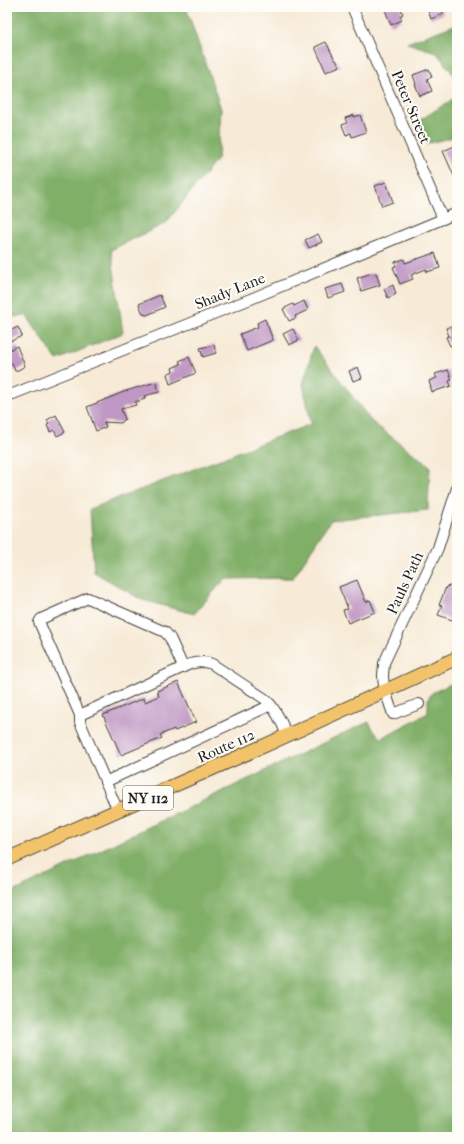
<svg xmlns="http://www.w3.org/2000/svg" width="464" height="1144" viewBox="0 0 464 1144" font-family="'IM FELL French Canon',serif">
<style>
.forest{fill:#80af68;stroke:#4e6642}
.building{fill:#c097c4}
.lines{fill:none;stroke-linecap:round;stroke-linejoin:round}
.minor-casing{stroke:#3d3b38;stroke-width:12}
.major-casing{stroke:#3d3b38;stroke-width:15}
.minor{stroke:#fff;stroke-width:10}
.major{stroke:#f2c36a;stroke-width:13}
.labels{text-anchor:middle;stroke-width:4;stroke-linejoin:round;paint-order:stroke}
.shield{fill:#fdfcf7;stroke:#605f5e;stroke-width:1}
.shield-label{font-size:14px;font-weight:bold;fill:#1c1c1c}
.street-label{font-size:15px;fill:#1c1c1c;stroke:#fdfcf7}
</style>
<rect width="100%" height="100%" fill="#fdfcf7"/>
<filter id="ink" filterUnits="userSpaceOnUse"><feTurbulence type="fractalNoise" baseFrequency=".025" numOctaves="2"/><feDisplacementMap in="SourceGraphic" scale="8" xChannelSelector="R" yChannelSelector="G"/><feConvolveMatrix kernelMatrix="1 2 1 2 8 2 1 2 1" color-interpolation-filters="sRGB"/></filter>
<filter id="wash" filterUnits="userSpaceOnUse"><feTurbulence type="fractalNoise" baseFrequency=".012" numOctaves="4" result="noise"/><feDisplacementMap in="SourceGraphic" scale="16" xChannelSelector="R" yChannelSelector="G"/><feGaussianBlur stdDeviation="0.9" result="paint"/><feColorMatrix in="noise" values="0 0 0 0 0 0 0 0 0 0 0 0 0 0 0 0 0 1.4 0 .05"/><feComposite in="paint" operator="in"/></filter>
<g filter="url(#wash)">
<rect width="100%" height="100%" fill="#f7ead6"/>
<g class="forest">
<polygon points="7,7 186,7 221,109 218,158 166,223 111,250 123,333 57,360 26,315 7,318"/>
<polygon points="457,24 457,79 436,52 407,43"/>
<polygon points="457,86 457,136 426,144 417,122 456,97"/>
<polygon points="314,346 372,422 430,466 428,510 331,520 293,578 225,579 194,614 142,600 94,572 90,509 311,424 303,384"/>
<polygon points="457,681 457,1137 7,1137 7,895 348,731 369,722 374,731 381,738 428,713 428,699 432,693"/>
</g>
<g id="blocks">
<g class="building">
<polygon points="384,7 400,7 403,14 400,16 402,20 391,25"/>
<polygon points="427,7 441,7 443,14 431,19"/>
<polygon points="326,42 335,60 336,60 340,66 326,72 315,47"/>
<polygon points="429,69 432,77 427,79 432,91 420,96 415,84 416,84 413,75"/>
<polygon points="354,115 354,117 360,115 366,132 352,137 351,133 346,135 342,125 347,123 345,118"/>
<polygon points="457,145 457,183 443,151"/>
<polygon points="386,182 393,202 382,206 375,186"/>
<polygon points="318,234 322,242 309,248 305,240"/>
<polygon points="435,253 440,268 427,272 426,269 411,275 413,279 400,284 393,267 396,266 395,262 404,259 405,263"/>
<polygon points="372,273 373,274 376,273 380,285 361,291 357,278"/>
<polygon points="342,284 345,292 328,298 325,289"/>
<polygon points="393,285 396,294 388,298 384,289"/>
<polygon points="160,295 165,307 147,315 143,314 139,304"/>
<polygon points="304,301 308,310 295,316 296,318 289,321 283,309 293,304 294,306"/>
<polygon points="265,319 273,340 247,351 240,334 258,327 257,323"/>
<polygon points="457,324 457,355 456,355 453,345 450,346 446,337 449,336 446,328"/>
<polygon points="18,327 22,336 11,341 7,332"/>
<polygon points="293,329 299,340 289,345 283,334"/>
<polygon points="214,345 216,353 203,357 200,348"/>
<polygon points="17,346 25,366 20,369 15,371 12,363 7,364 7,351"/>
<polygon points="189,357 196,373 170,384 167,374 173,371 172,368 181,364 179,361"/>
<polygon points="358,367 362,378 353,381 349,371"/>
<polygon points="448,370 452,380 449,381 451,386 432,392 429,381 437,378 435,374"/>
<polygon points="156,382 159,392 144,396 145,399 135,402 136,405 121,409 125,419 121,423 104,422 106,427 96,431 87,407 126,391"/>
<polygon points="56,415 65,432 57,436 54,430 50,432 47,425 49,424 47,420"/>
<polygon points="357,580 366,602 370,600 375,612 348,623 343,610 348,609 339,587"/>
<polygon points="457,584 457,617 455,621 438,615 442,606 439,605 446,587"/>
<polygon points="178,682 196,722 175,731 174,729 160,735 162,738 121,755 103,715 144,698 145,702 159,696 157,691"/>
</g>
</g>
</g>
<g filter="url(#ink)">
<use href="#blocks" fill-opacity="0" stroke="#3d3b38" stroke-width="1"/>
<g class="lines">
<defs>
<g id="minor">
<polyline points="352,7 443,219"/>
<polyline points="13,394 253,298 457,213"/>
<path d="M419,704L393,714C389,702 383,689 383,676C383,672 384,667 384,663L438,548L457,488"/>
<polyline points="80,715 39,622 41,619 88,598 165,632 170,638 183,667"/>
<polyline points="105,782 271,705"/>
<path d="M118,811L80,722V715L190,664C199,662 204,661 212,664L265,699C276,709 282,722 287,736"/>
</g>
<polyline id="major" points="7,859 266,745 457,658"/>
</defs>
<use href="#minor" class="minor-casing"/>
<use href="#major" class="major-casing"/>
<use href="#minor" class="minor"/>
<use href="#major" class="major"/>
</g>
</g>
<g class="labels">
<rect class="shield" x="123" y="786" width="50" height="24" rx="3"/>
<g class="shield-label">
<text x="148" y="803">NY 112</text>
</g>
<g class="street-label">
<text transform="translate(411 107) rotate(67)" y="5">Peter Street</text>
<text transform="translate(230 291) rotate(-22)" y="5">Shady Lane</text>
<text transform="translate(405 583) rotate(-65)" y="5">Pauls Path</text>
<text transform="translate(226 746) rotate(-24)" y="5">Route 112</text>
</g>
</g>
<rect width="464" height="1144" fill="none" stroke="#fdfcf7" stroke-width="24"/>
</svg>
